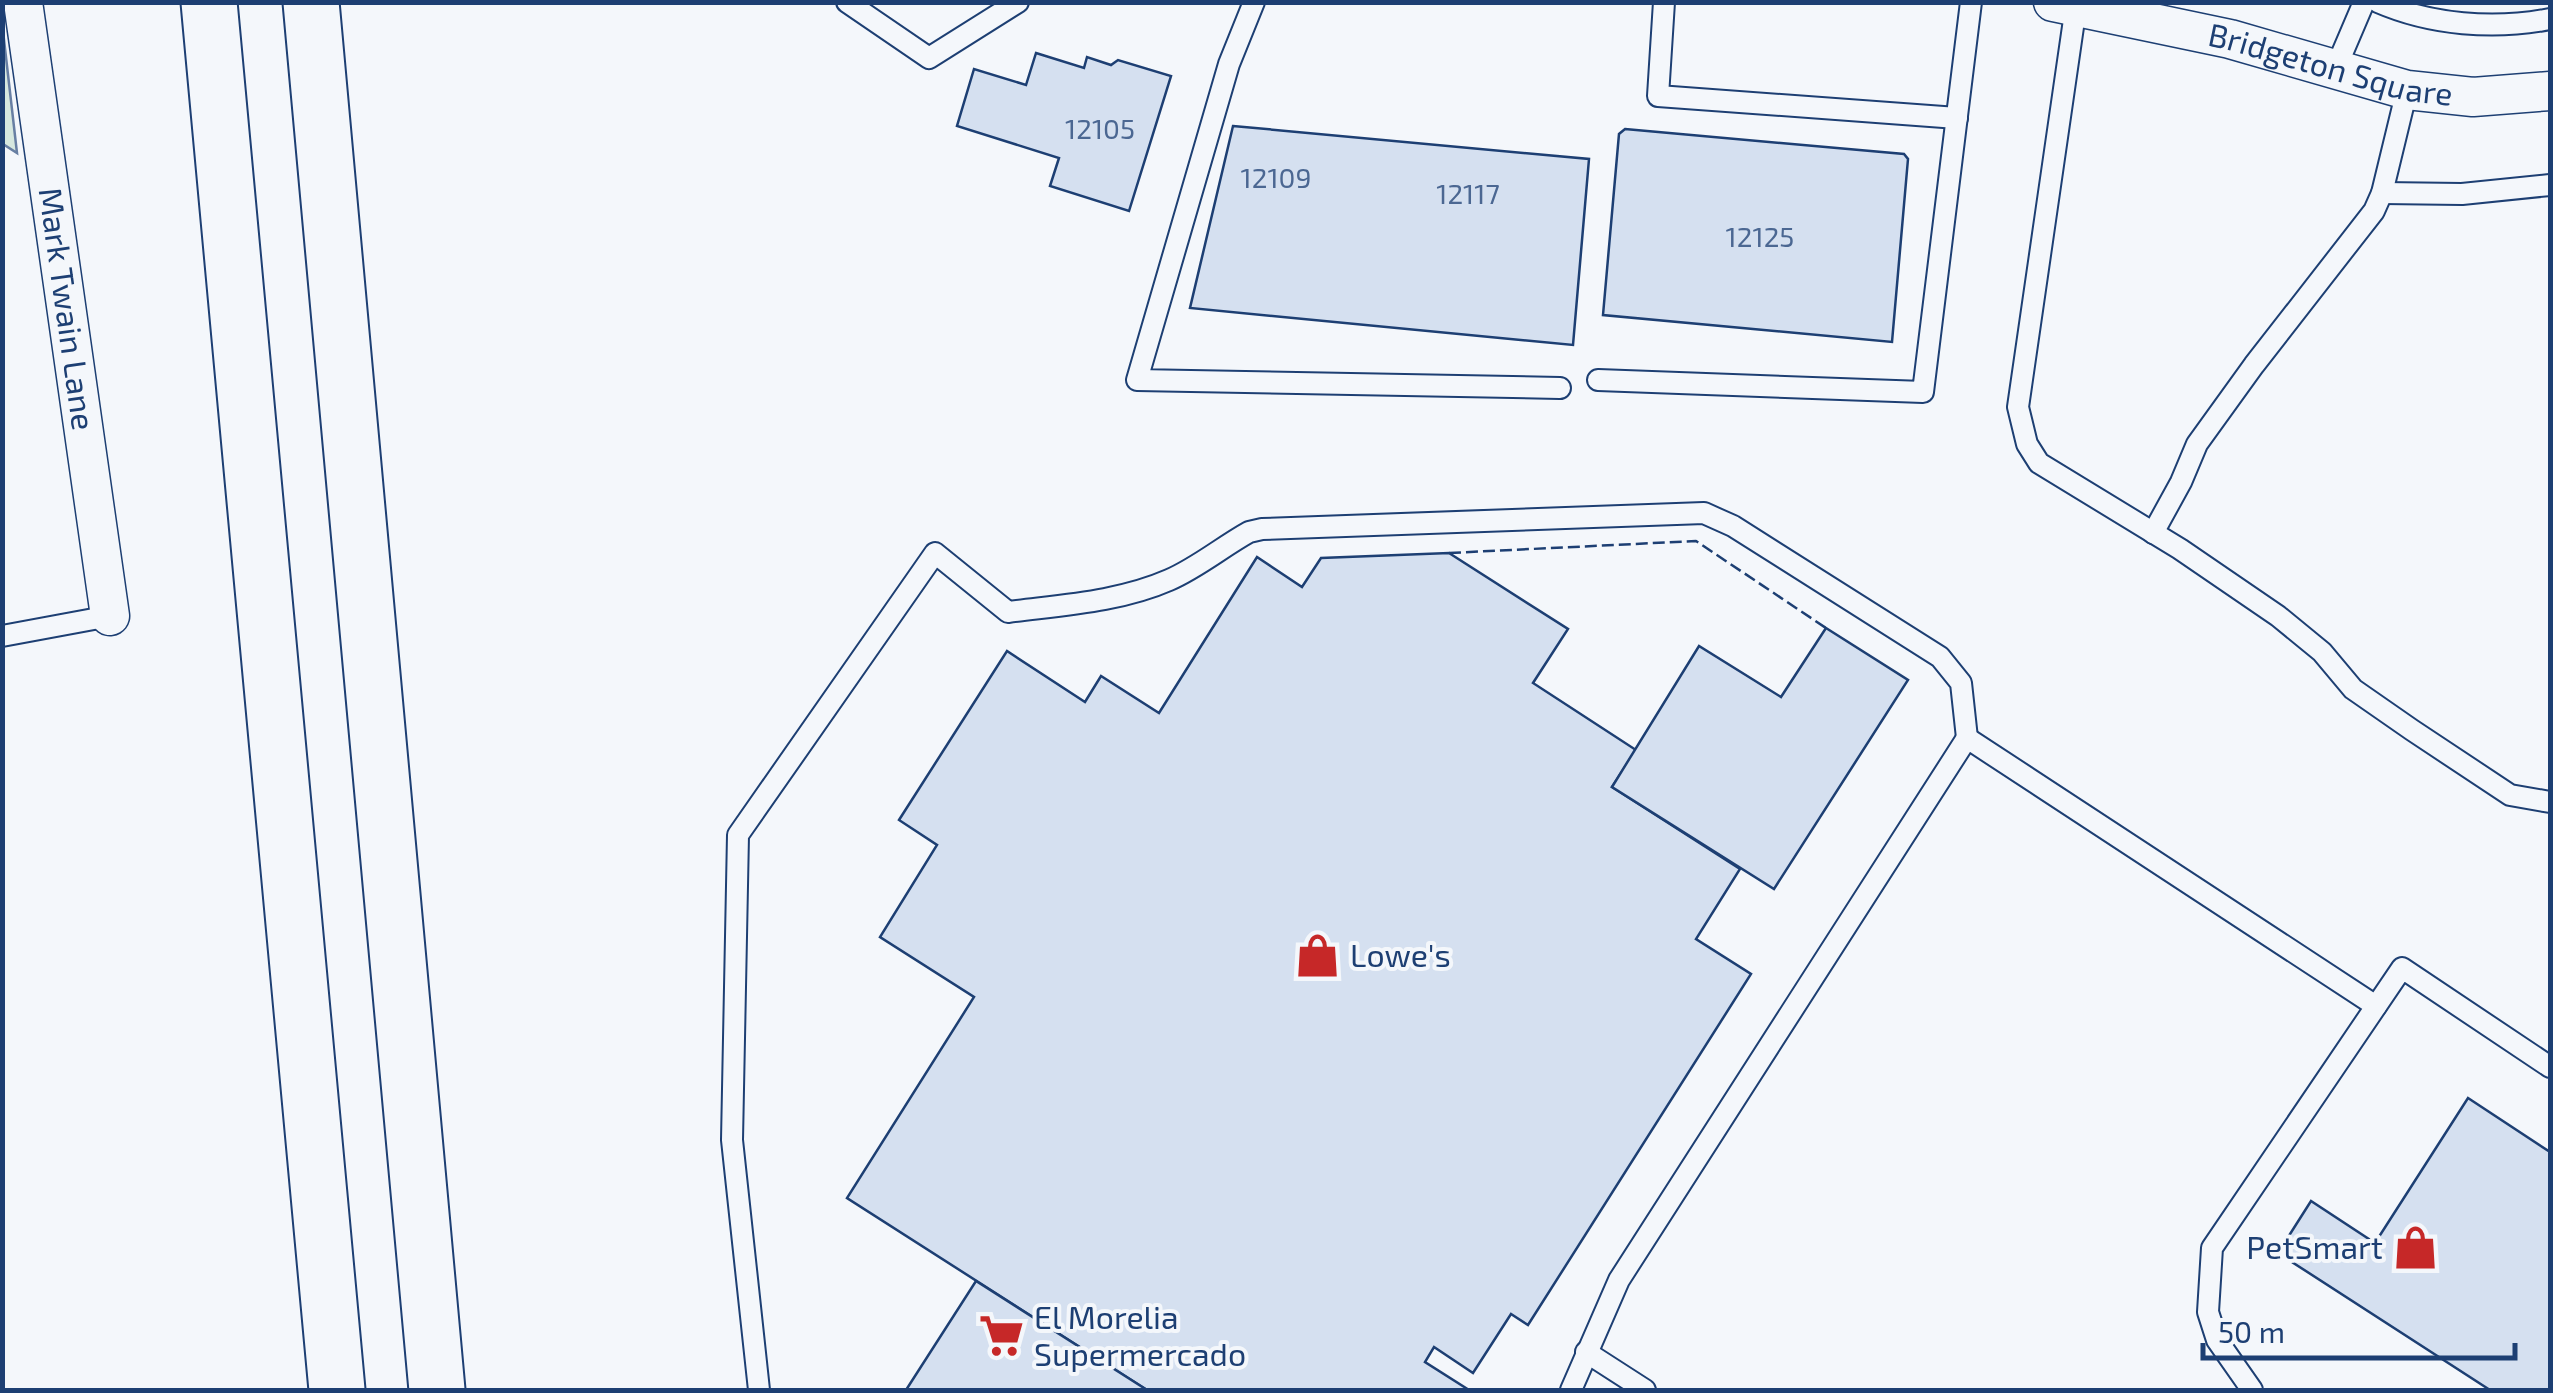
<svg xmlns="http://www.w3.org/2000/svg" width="2553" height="1393" viewBox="0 0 2553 1393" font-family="'Exo 2',sans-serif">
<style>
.green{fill:#d7e8df;stroke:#687fa3;stroke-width:2.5}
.building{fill:#d5e0f0;stroke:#1d3f73;stroke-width:2.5}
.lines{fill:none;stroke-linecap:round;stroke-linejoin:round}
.lane-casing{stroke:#1d3f73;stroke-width:24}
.street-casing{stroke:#1d3f73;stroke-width:41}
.highway-casing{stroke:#1d3f73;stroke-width:59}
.lane{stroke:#f4f7fb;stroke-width:20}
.street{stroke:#f4f7fb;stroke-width:38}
.highway{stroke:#f4f7fb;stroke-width:55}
.fence{stroke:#1d3f73;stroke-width:2.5;stroke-dasharray:12 5;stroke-linecap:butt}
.labels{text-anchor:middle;stroke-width:8;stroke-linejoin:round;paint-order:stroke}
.number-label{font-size:28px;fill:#4b6792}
.street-label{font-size:32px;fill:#1d3f73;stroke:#f4f7fb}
.poi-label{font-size:32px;fill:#1d3f73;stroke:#f4f7fb;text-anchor:start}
</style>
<rect width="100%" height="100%" fill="#f4f7fb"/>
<polygon class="green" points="3,31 17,153 3,144"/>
<g class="building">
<polygon points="1036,53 1084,68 1087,57 1111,65 1118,60 1171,76 1129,211 1050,186 1059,158 957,126 974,69 1026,85"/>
<polygon points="1233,126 1589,159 1573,345 1190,308"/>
<polygon points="1625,129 1904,154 1908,159 1892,342 1603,315 1619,134"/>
<polygon points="1449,553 1568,629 1533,683 1636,750 1612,787 1740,869 1696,939 1751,974 1528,1325 1511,1314 1473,1373 1434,1347 1425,1362 1469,1390 1147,1390 847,1198 974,997 880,937 937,845 899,820 1007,651 1085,702 1101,676 1159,713 1257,557 1302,587 1321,558"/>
<polygon points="1826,628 1908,680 1774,889 1612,787 1699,646 1781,697"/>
<polygon points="2468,1098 2550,1152 2550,1390 2490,1390 2278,1253 2311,1201 2375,1243"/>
<polygon points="976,1281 1147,1390 906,1390"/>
</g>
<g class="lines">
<defs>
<g id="lane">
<polyline points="847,2 929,58 1018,2"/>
<polyline points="1254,2 1229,64 1137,380 1560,388"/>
<polyline points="1664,2 1658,96 1957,118"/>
<path d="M2378,2C2431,25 2494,30 2550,19"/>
<polyline points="2076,6 2018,407 2027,444 2039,463 2180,549 2278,616 2322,652 2353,689 2412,730 2510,795 2550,802"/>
<polyline points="2335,70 2364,2"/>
<polyline points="2382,193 2462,194 2550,185"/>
<polyline points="1598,380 1923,392 1971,2"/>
<polyline points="2153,533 2181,482 2197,444 2254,365 2374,211 2382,193 2407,90"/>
<polyline points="2,636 110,616"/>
<polyline points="1586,1352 1645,1390"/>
<path d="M759,1390L732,1140L738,835L935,553L1008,612C1061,605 1119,602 1169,580C1197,568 1222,547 1249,532L1262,529L1704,513L1733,526L1940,657L1961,683L1967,738"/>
<polyline points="1571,1390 1619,1280 1967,738 2376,1006"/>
<polyline points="2252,1390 2217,1340 2208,1312 2212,1248 2402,968 2550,1067"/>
</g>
<g id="street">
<path id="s1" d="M23,2L110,616"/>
<path id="s2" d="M2053,2L2230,39L2407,90L2473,97L2550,91"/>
</g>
<g id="highway">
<polyline points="209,2 337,1390"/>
<polyline points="311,2 437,1390"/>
</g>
</defs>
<use href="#lane" class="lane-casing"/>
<use href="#street" class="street-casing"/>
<use href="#highway" class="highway-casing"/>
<use href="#lane" class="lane"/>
<use href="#street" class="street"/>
<use href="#highway" class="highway"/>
<polyline class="fence" points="1449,553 1696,541 1826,628"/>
</g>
<defs>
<symbol id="shop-bare" viewBox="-9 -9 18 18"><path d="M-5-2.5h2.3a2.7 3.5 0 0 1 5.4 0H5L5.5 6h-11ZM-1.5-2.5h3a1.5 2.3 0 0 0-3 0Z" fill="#c62828" stroke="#f4f7fb" stroke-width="2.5" paint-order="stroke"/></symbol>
<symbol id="supermarket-bare" viewBox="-9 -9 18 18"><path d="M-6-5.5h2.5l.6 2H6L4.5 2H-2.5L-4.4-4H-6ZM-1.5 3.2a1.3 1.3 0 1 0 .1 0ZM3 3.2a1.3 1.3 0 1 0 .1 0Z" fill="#c62828" stroke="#f4f7fb" stroke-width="2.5" paint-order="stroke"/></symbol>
</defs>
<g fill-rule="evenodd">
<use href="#shop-bare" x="1286" y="924" width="63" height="63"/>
<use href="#shop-bare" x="2384" y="1216" width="63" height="63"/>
<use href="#supermarket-bare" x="970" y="1304" width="63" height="63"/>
</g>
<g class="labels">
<g class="number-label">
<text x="1100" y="139">12105</text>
<text x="1276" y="188">12109</text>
<text x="1468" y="204">12117</text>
<text x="1760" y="247">12125</text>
</g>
<g class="street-label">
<text dy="11" stroke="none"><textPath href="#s2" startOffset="285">Bridgeton Square</textPath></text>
<text dy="11" stroke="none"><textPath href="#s1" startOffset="310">Mark Twain Lane</textPath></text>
</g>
<g class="poi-label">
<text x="1350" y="967">Lowe's</text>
<text x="2383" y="1259" text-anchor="end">PetSmart</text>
<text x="1034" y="1329">El Morelia<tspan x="1034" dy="37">Supermercado</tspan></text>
</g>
</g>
<rect width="2553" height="1393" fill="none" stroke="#1d3f73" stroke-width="10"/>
<path d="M2203 1343v15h312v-15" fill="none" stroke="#1d3f73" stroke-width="5"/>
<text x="2218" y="1343" font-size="30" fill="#1d3f73" stroke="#f4f7fb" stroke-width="8" paint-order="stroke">50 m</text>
</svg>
